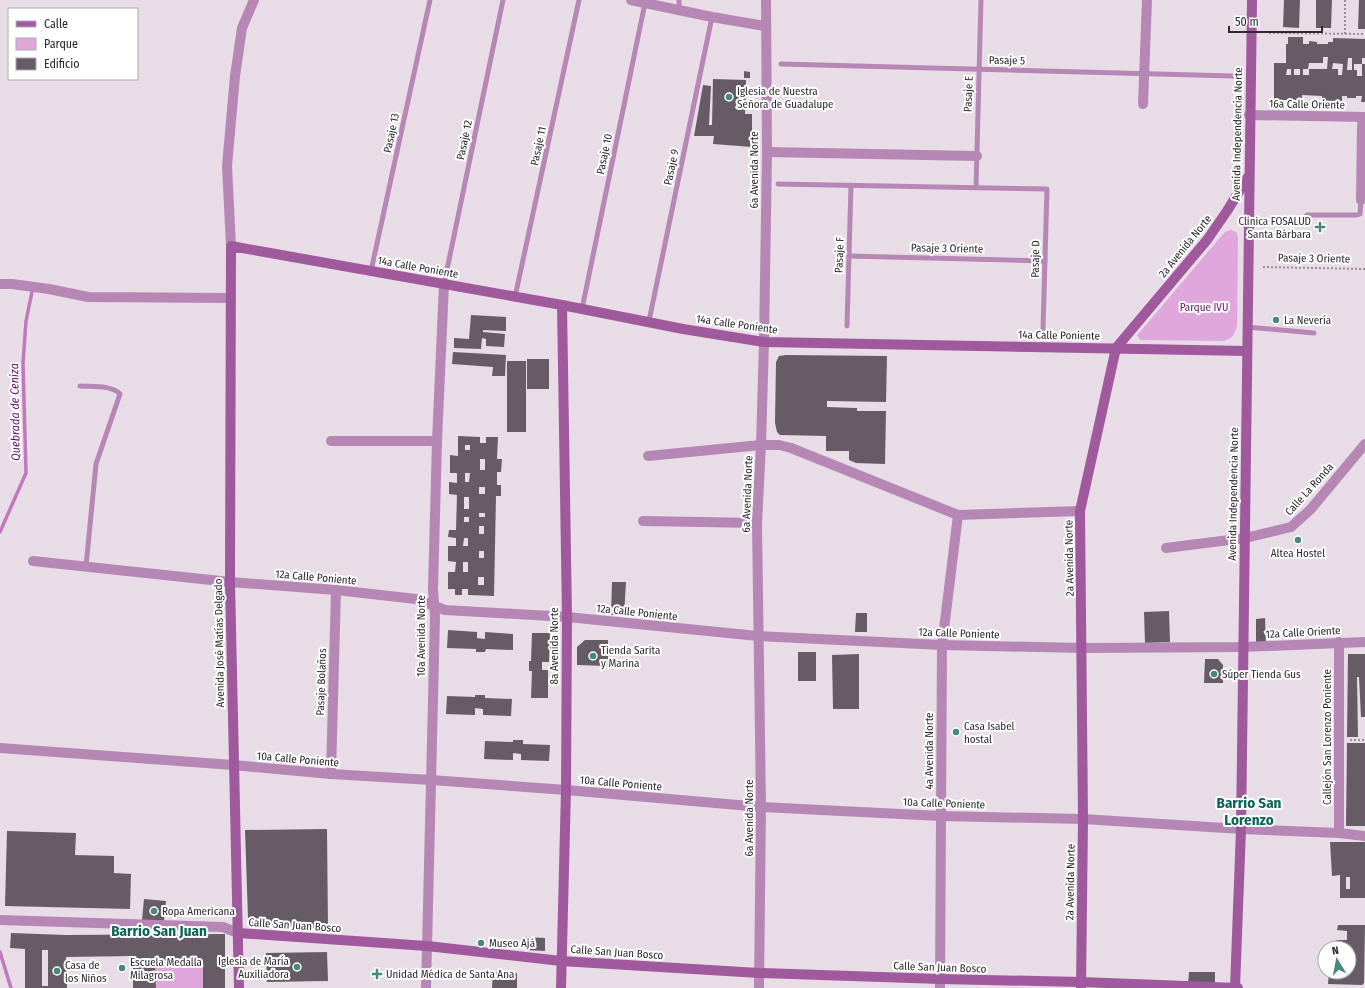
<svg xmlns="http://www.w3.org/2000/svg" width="1365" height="988" viewBox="0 0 1365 988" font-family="'Fira Sans Condensed',sans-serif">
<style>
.green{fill:#e0a7dc}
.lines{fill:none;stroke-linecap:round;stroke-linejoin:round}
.stream{stroke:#c179bd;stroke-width:3.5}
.building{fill:#655c65;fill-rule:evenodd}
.path{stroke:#989097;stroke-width:2;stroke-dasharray:2 2;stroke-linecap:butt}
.lane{stroke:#b687b4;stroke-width:5}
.street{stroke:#b687b4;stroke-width:10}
.secondary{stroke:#9f599c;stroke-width:10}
.poi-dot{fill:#47897c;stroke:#fff;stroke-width:1.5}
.labels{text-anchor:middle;stroke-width:4;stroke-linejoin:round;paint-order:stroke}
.street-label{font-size:11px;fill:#2d292d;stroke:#fff}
.poi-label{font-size:11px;fill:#2d292d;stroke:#fff;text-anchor:start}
.park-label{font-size:11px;fill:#6b126a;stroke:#fff}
.water-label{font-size:12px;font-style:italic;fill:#680d67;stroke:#fff}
.district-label{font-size:15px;font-weight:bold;fill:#0d6557;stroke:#fff}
</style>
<rect width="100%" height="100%" fill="#e8dde7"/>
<g class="green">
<path d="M1231,230L1236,232L1238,237L1237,326C1235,334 1232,339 1224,341L1140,340L1137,335L1139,333L1224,233L1227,231Z"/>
<polygon points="155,961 203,961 203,988 156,988"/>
</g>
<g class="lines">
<g class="stream">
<polyline points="0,532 26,473 23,363 26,321 33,287"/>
<polyline points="0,952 11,988"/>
</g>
</g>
<g class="building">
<polygon points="1284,0 1300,0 1299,28 1283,27"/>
<polygon points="1316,0 1332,0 1331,28 1316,28"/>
<polygon points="1359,0 1365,0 1365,29 1358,29"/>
<path d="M1288,37H1303V44H1309V41L1317,42V44H1328V42H1333V38L1365,39V58H1362V64H1354V70H1357V76H1362V64H1365V102H1361L1362,96H1356V98H1347V96H1342V101H1322V96L1302,95V100H1278L1274,99V63H1286V44H1288ZM1323,57H1328L1327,69H1309V75H1303V69H1308L1309,63H1323ZM1348,58H1352V70H1347ZM1333,63L1343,64L1342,75H1338V69H1332ZM1287,69H1291V75H1286ZM1294,69H1300V75H1294Z"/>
<polygon points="744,71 750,72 750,78 744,78"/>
<polygon points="713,79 746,80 745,114 752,114 752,147 713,144 714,136 694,136 703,85 711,86 709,125 712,125"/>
<polygon points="471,315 506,317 506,331 483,330 483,332 505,334 504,347 486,346 486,339 482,338 481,349 454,348 454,338 469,339"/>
<polygon points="453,352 506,355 505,376 492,376 493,367 452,364"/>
<polygon points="786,355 887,356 886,402 827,401 827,407 857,408 857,411 886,411 885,464 856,463 849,460 849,451 826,451 826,436 780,435 777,432 775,423 776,362 779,356"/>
<rect x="527" y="359" width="22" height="30"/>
<rect x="507" y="361" width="19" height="71"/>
<path d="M458,436L480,437V443H486V437H498L497,459H502L501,472H497V485H501V496H496L494,596L468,595V589H462V595H455V589H448V572H455L456,562L448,561V546H456V538L448,537L449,530H456L457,495L449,494V482L457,483V473H450V455L458,456ZM465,445H470V450H465ZM480,459H485V470H480ZM465,473H470L469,482H465ZM479,487H485V494H479ZM464,497H469V509H464ZM479,513H485V517H479ZM464,517H469V522H464ZM479,526H484V534H479ZM464,538H468V546H463ZM479,551H484V558H479ZM463,562H468V572H463ZM478,577H484V585H478Z"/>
<polygon points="612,582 626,582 624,615 611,615"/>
<polygon points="1169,611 1170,642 1145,643 1144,612"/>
<polygon points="856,613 867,613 867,632 855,632"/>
<polygon points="1265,618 1266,645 1256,645 1256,619"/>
<polygon points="448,630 477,632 477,638 485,639 485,632 513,634 513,650 486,649 485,652 476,652 476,649 447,648"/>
<polygon points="532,633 550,633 549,662 542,662 542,670 548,670 548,698 531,698 532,671 529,671 529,661 531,661"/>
<polygon points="585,640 608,640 608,666 577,665 577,647"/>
<rect x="798" y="652" width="18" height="29"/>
<polygon points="859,654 859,709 833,709 832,655"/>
<polygon points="1348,654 1365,654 1365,717 1361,717 1359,677 1357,677 1358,737 1347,737"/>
<polygon points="1205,659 1218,659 1223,665 1223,683 1204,683"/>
<polygon points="475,695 485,695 485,698 512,699 511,716 483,715 483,709 475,708 475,715 446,714 447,696 475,697"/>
<polygon points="513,740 523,740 523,744 550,745 549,761 521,760 521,754 513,753 513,760 484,759 485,741 513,742"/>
<polygon points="1347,743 1365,743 1365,826 1346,826"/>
<polygon points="327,829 328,929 253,924 248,918 245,830"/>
<polygon points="7,831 76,833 75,855 114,856 114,873 131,874 130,909 5,906"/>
<path d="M1330,842H1365V898H1340V875L1332,876ZM1346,877H1350V889H1346Z"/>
<polygon points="144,899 166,901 164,921 142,920"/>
<polygon points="1338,925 1365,925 1364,983 1362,985 1328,984 1329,972 1337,972 1337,976 1345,976 1345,972 1349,972 1349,958 1350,958 1351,949 1335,948 1336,940 1347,940 1347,931 1337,930"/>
<path d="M11,933L66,935L225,934V988H203V961H155L156,988H133V956L66,957L67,988H25V949L10,948ZM42,950H48V986H42Z"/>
<polygon points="525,937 545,938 545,951 525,950"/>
<polygon points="327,952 328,981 267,982 266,953"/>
<polygon points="493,972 517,973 517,988 492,988"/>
<polygon points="1189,972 1215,972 1215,986 1188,985"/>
</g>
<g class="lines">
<g class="path">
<polyline points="1269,33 1365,34"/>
<polyline points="1345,34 1345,0"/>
<polyline points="1263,267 1365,269"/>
<polyline points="1350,740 1365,740"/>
</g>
<g class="lane">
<polyline points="679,0 679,10"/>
<polyline points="781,64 1233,76"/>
<polyline points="778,184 1047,189 1043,330"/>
<polyline points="976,188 981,0"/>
<polyline points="1307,215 1357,215 1360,214 1361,200"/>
<polyline points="849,256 1045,261"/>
<polyline points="371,271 430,0"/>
<polyline points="444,284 503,0"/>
<polyline points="515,297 579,0"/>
<polyline points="582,309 645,3"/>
<polyline points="649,321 712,17"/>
<polyline points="847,326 851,185"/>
<polyline points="1247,327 1314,333"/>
<path d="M80,386C92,387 112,385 120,394L96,464L86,566"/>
</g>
<g class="street">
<polyline points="631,0 712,17 765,26"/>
<polyline points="1143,104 1147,0"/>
<polyline points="1249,115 1365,117"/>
<polyline points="767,152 977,156"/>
<polyline points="1361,200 1362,127 1363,117"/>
<polyline points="231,246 227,166 235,76 242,28 254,0"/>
<polyline points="0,284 12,284 49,289 88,297 231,298"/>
<polyline points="331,441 437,441"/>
<polyline points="648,456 761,445 779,445 791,448 958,515 1080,511"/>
<polyline points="643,521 757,523"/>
<polyline points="1166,548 1245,538 1291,527 1311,509 1365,444"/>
<polyline points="33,561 230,582 336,590 416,599 445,610 567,617 758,636 942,645 1082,648 1243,647 1365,642"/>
<polyline points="1339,642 1339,833"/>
<polyline points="0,748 233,765 331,774 431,780 566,790 761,807 940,816 1083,819 1241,829 1339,833 1365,836"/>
<polyline points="331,774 336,590"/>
<polyline points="0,920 223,927 238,933"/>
<polyline points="426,988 435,617 433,589 437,441 444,284"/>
<polyline points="759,988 761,807 757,523 761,445 764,342 767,152 766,0"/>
<polyline points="940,988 942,645 958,515"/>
</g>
<g class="secondary">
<polyline points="238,933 427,946 561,961 759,973 940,979 1081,982 1238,988"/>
<polyline points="239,988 230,582 231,246 562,305 683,329 764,342 1247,351"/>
<polyline points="561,988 566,790 567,617 562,305"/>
<polyline points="1081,988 1083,819 1080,511 1116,348 1207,240 1227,211 1248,177"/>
<polyline points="1235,988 1241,829 1252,0"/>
</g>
</g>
<g class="poi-dot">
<circle cx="729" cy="97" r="4"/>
<path d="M1318 221h4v4h4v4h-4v4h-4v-4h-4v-4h4z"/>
<circle cx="1276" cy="320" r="4"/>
<circle cx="1298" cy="540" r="4"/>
<circle cx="593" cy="656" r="4"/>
<circle cx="1214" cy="674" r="4"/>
<circle cx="956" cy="732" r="4"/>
<circle cx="154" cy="911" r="4"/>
<circle cx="481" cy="943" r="4"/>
<circle cx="297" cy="967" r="4"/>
<circle cx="122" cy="968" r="4"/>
<circle cx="57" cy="971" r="4"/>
<path d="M375 968h4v4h4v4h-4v4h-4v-4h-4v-4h4z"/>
</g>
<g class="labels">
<g class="street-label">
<text transform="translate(1007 60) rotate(1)" y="4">Pasaje 5</text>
<text transform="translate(968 94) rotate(-88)" y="4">Pasaje E</text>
<text transform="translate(1307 104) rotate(1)" y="4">16a Calle Oriente</text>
<text transform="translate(391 133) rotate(-78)" y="4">Pasaje 13</text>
<text transform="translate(1237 134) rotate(-89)" y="4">Avenida Independencia Norte</text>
<text transform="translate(464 140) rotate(-78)" y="4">Pasaje 12</text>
<text transform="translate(538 146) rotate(-78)" y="4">Pasaje 11</text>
<text transform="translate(604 154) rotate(-78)" y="4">Pasaje 10</text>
<text transform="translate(671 167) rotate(-78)" y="4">Pasaje 9</text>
<text transform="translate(754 170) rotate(-90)" y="4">6a Avenida Norte</text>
<text transform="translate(1185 246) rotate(-51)" y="4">2a Avenida Norte</text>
<text transform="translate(947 248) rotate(1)" y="4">Pasaje 3 Oriente</text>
<text transform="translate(839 255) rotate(-88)" y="4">Pasaje F</text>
<text transform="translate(1314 258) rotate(1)" y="4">Pasaje 3 Oriente</text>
<text transform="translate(1035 259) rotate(-89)" y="4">Pasaje D</text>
<text transform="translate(418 267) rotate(10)" y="4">14a Calle Poniente</text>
<text transform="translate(737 324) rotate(8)" y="4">14a Calle Poniente</text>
<text transform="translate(1059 335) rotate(1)" y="4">14a Calle Poniente</text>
<text transform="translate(1309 489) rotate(-48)" y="4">Calle La Ronda</text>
<text transform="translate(747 494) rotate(-88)" y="4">6a Avenida Norte</text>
<text transform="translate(1233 494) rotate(-89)" y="4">Avenida Independencia Norte</text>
<text transform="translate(1069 558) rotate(-91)" y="4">2a Avenida Norte</text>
<text transform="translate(316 577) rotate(5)" y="4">12a Calle Poniente</text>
<text transform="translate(637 612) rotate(6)" y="4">12a Calle Poniente</text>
<text transform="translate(1303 632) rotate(-3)" y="4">12a Calle Oriente</text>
<text transform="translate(959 633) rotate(2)" y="4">12a Calle Poniente</text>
<text transform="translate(421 636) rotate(-90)" y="4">10a Avenida Norte</text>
<text transform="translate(219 643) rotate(-91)" y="4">Avenida José Matías Delgado</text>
<text transform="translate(554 646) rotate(-90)" y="4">8a Avenida Norte</text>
<text transform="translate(321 682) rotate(-88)" y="4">Pasaje Bolaños</text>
<text transform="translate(1327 737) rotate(-90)" y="4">Callejón San Lorenzo Poniente</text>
<text transform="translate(929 751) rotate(-90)" y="4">4a Avenida Norte</text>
<text transform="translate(298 759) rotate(5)" y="4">10a Calle Poniente</text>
<text transform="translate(621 783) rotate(5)" y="4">10a Calle Poniente</text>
<text transform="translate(944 803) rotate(2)" y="4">10a Calle Poniente</text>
<text transform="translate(749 818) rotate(-90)" y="4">6a Avenida Norte</text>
<text transform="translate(1070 882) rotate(-89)" y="4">2a Avenida Norte</text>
<text transform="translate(295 925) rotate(4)" y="4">Calle San Juan Bosco</text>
<text transform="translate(617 952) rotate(4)" y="4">Calle San Juan Bosco</text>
<text transform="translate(940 967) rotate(2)" y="4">Calle San Juan Bosco</text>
</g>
<g class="poi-label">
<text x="737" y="95">Iglesia de Nuestra<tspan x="737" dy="13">Señora de Guadalupe</tspan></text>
<text x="1311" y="225" text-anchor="end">Clinica FOSALUD<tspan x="1311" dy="13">Santa Bárbara</tspan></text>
<text x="1284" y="324">La Nevería</text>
<text x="1298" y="557" text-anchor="middle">Altea Hostel</text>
<text x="601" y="654">Tienda Sarita<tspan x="601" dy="13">y Marina</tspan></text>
<text x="1222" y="678">Súper Tienda Gus</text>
<text x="964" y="730">Casa Isabel<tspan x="964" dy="13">hostal</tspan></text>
<text x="162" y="915">Ropa Americana</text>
<text x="489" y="947">Museo Ajá</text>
<text x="289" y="965" text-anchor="end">Iglesia de María<tspan x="289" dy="13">Auxiliadora</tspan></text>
<text x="130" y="966">Escuela Medalla<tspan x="130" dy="13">Milagrosa</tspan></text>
<text x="65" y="969">Casa de<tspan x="65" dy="13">los Niños</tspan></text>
<text x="386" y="978">Unidad Médica de Santa Ana</text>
</g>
<g class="park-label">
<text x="1204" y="311">Parque IVU</text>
</g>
<g class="water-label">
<text transform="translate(15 412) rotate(-91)" y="4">Quebrada de Ceniza</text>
</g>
<g class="district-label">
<text x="1249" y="808">Barrio San<tspan x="1249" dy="17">Lorenzo</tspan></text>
<text x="159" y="936">Barrio San Juan</text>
</g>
</g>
<rect x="8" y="8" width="130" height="72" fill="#ffffff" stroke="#aba9ab"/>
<rect x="16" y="21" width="20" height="6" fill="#9f599c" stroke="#aba9ab"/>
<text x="44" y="28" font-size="12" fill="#2d292d">Calle</text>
<rect x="16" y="38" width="20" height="12" fill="#e0a7dc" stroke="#aba9ab"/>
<text x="44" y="48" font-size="12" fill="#2d292d">Parque</text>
<rect x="16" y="58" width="20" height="12" fill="#655c65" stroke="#aba9ab"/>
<text x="44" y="68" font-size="12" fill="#2d292d">Edificio</text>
<g transform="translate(1337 960) rotate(350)"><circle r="19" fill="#ffffff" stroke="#aba9ab"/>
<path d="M0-3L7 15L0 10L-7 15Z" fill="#47897c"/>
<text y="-6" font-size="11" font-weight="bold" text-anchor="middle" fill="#2d292d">N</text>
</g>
<path d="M1229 26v6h93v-6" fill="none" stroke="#2d292d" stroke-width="2"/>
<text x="1235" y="26" font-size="12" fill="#2d292d" stroke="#ffffff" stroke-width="3" paint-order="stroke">50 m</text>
</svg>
